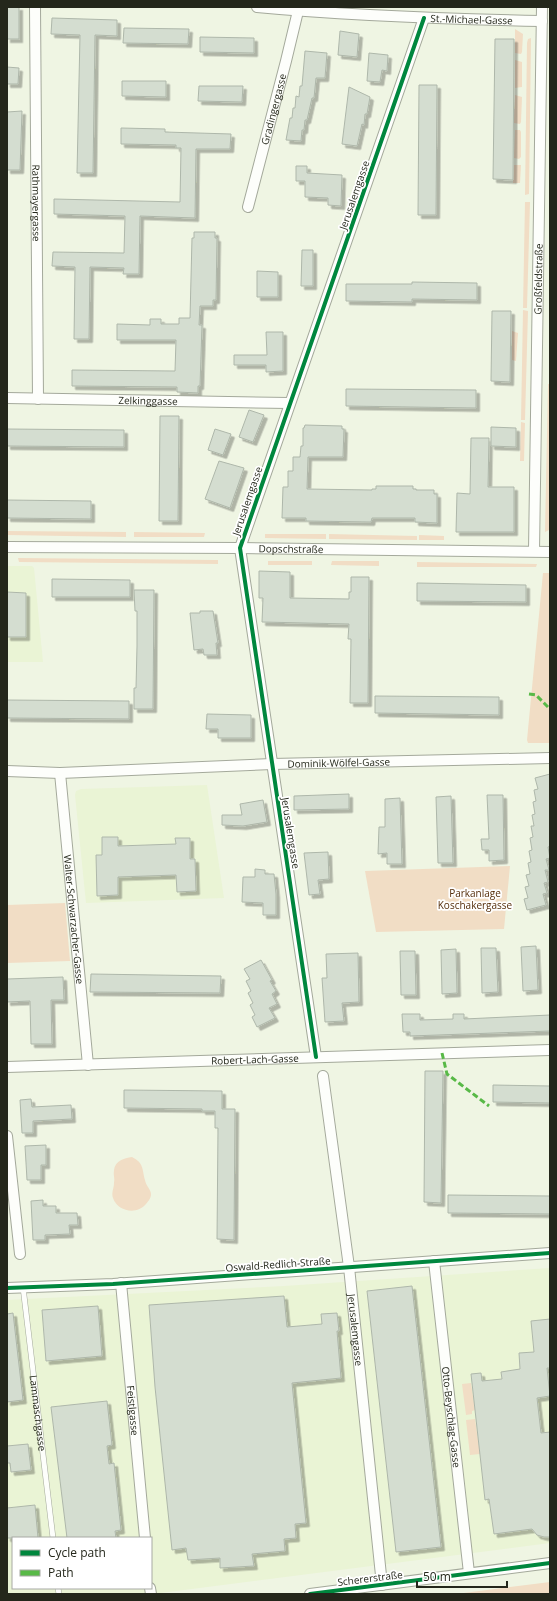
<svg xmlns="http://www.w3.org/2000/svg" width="557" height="1601" viewBox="0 0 557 1601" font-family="'Open Sans',sans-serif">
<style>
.built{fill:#eaf4d5;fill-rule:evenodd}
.green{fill:#f1ddc5}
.building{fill:#d4ddd0;stroke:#aeb7aa;filter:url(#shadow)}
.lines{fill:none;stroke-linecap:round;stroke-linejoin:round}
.lane-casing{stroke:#a4a99b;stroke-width:6}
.street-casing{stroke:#a4a99b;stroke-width:12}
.lane{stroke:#fdfefb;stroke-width:5}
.street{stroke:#fdfefb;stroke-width:10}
.quiet{stroke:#58b947;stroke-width:3;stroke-dasharray:6 3;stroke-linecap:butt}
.cycleway-casing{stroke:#fff;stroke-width:6}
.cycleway{stroke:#00873e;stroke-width:4}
.labels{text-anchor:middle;stroke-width:3.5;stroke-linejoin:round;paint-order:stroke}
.street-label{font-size:10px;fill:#24271b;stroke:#fff}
.park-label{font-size:10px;fill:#552e0b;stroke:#fff}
</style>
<defs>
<filter id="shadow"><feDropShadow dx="3.5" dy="3.5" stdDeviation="0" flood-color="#0004"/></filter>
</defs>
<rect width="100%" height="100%" fill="#eff5e3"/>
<g class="built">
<polygon points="7,566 32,566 34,568 43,662 7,662"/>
<polygon points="207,785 224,898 86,903 75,795 76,791 81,789"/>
<path d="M550,1268V1543L153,1594H7V1300L284,1286ZM13,1538H151V1588H13Z"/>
</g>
<g class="green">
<polygon points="515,29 523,34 522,52 521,54 515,53"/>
<polygon points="531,38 529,194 525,195 527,43 528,39"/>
<polygon points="515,60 522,62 522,87 515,88"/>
<polygon points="515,95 522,97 521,122 520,124 514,123"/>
<polygon points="515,130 520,130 521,132 521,157 519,159 514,158"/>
<polygon points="514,165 521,165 520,183 513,183"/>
<polygon points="525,202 530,202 527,308 523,308"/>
<polygon points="523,310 528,311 525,420 521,420"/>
<polygon points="512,331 518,333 516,361 512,360"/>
<polygon points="548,384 550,384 549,530 545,532"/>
<polygon points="521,422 525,423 524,461 520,461"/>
<polygon points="7,531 126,532 126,537 7,535"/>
<polygon points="134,532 205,533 204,537 134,537"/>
<polygon points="265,534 326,534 326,539 265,538"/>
<polygon points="329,534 417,536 417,540 329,539"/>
<polygon points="419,535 444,536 444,540 419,540"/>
<polygon points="18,558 215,560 218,560 218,564 19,562"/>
<rect x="268" y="561" width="44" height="4"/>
<polygon points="332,561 379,561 379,566 331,565"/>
<polygon points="417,562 537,564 536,567 417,567"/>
<polygon points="543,573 550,573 550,743 528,743 527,740"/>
<polygon points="510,866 504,929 376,932 365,871"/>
<polygon points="65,903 70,961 7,963 7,905"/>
<path d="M132,1157C144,1163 142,1169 145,1180C147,1190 157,1192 146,1204C137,1215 118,1212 113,1198C111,1193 114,1188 114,1183C115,1179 113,1174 114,1170C115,1161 124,1158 132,1157Z"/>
<polygon points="471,1383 475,1410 472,1411 472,1414 466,1415 462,1384"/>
<polygon points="475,1419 480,1454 470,1455 466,1420"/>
<polygon points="550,1582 550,1594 456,1594"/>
</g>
<g class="building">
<rect x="7" y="7" width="12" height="32"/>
<polygon points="52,18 117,20 117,36 95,35 93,173 77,173 80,35 51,34"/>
<polygon points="124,28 189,29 188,44 123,43"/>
<polygon points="340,31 359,34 357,57 338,55"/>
<polygon points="200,37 254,38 254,53 200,52"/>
<polygon points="495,39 514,39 513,180 493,179"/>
<polygon points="305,51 327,53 325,78 316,78 314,98 312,98 307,120 305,120 304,130 302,130 301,141 286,140 290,118 292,118 293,108 295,108 296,96 299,97 300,86 302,86"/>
<polygon points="369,53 388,55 387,71 382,70 380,82 367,81"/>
<polygon points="7,67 19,68 18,84 7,84"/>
<polygon points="122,81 166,81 166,97 122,96"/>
<polygon points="419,85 437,85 436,215 418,215"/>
<polygon points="199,86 243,86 242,102 198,101"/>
<polygon points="349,87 370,97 367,114 365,114 364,125 362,124 357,146 342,144"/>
<polygon points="22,111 20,170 7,170 7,112"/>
<polygon points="121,128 165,129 165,132 231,134 230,149 196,149 195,218 140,216 139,274 123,274 124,268 90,267 89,339 74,339 75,267 52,266 53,252 124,253 125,216 54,214 54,199 180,202 181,148 176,148 176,145 121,144"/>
<polygon points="296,166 307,166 307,173 342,175 341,206 328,205 328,198 305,197 305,181 296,181"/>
<polygon points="194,232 215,232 215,238 217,238 216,300 213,300 213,306 200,306 199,325 202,325 200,386 198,386 198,393 177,392 177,387 72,386 72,370 175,371 176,340 117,340 117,324 150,325 150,319 161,319 161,324 179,324 179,318 190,318 192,238 194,238"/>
<polygon points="302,250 313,250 313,286 301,286"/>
<polygon points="257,271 278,272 278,297 257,297"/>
<polygon points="412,282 477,283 477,300 412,299 412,302 346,301 346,284 412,284"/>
<polygon points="492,311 511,311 510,382 491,381"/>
<polygon points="266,332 283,332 283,371 266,372 266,365 234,365 234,355 267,355"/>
<polygon points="346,389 476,390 476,408 346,406"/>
<polygon points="249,410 264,415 253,442 239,437"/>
<polygon points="160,416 179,416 178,521 159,521"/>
<polygon points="305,425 342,426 342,429 344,429 343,457 308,457 307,489 372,490 372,489 376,489 376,486 413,486 413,489 416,489 416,490 434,490 434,494 437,494 437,523 415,522 415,518 372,518 371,522 306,521 306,518 282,518 283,487 288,487 288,471 293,471 293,457 300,457 301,446 303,446 303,428 304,428"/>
<polygon points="491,427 516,428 516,447 491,446"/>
<polygon points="7,429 124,430 124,447 7,446"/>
<polygon points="215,429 231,434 223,455 208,450"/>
<polygon points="471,438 489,438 488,487 514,487 514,532 456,532 457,493 470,494"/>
<polygon points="219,461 244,468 230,508 205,499"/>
<polygon points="7,500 91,501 91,519 7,518"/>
<polygon points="259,571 290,572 290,598 349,599 349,592 351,592 351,577 369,577 368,703 350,703 351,639 348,639 349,624 262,622 263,598 259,598"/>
<polygon points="52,579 130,580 130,597 52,597"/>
<polygon points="417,583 526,585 526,602 417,601"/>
<polygon points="134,590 154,590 153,709 134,709 134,688 136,688 137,646 137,611 135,611"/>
<polygon points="7,592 26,593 26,637 7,637"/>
<polygon points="200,611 213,611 218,643 216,643 217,655 204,655 203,649 194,650 190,613 200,613"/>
<polygon points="375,696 499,697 499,715 375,713"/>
<polygon points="7,700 129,701 129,719 7,718"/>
<polygon points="207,714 251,715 251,738 218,738 218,729 206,729"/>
<polygon points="550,774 550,846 548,847 550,858 546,859 549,870 545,870 548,882 544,883 547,893 543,894 546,905 527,910 524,899 528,898 525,887 529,886 526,875 530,874 528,863 531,862 529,851 532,850 530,838 533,837 531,826 534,826 532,815 535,814 533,802 536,801 534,790 538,789 535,778"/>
<polygon points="349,794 349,809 294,810 294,796"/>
<polygon points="487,795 503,795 504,860 489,861 489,850 482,850 481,839 489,839"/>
<polygon points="451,796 453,863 438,863 436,797"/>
<polygon points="400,798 402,864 387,864 387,853 378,854 379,827 385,827 385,799"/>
<polygon points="263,800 267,822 243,826 222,825 222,815 242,815 240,804"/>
<polygon points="102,837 118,837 118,846 176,844 175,838 190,838 190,859 195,859 196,891 177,892 176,875 118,877 118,895 97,896 96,855 102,855"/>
<polygon points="328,852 329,879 318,880 320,894 309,895 304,853"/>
<polygon points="255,869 265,870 265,874 274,874 276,894 276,915 263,915 263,903 242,902 243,877 255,877"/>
<polygon points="536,946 538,990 523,991 521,947"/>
<polygon points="481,948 496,948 498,992 482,993"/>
<polygon points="456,949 457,993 442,994 441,950"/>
<polygon points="400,951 415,951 416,995 401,995"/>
<polygon points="358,953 359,1002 342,1003 344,1021 325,1022 322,978 327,978 326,954"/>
<polygon points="261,960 272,980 270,981 276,991 272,994 277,1004 269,1008 275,1018 257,1027 252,1017 255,1015 250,1005 253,1003 248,993 251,991 246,981 250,979 244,969"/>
<polygon points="91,974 221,976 220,993 90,992"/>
<polygon points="63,977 64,1000 51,1000 52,1044 31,1044 30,1001 7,1002 7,979"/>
<polygon points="402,1014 420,1014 420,1020 453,1019 453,1014 464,1014 464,1019 550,1015 550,1031 410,1036 410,1032 403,1032"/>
<polygon points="425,1071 443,1071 441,1203 424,1202"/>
<polygon points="493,1085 550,1086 550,1103 493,1102"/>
<polygon points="124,1090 222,1091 222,1109 235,1109 234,1240 217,1239 218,1128 215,1128 215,1111 202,1111 202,1109 124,1108"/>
<polygon points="31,1099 32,1107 71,1105 72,1119 33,1121 33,1133 22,1133 20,1100"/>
<polygon points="46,1145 46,1165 41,1165 41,1180 27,1180 25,1146"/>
<polygon points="448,1195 550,1196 550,1214 448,1213"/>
<polygon points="43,1200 43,1206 56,1206 56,1213 77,1213 78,1225 69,1225 70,1234 45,1235 45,1240 33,1240 31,1201"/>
<polygon points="412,1286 441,1547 396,1552 367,1291"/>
<polygon points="284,1296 287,1327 322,1324 321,1314 337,1313 339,1331 337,1331 341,1378 292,1383 306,1523 295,1524 296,1538 284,1539 285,1551 252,1554 254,1566 220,1568 220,1558 188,1560 186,1548 172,1550 155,1387 149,1305"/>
<polygon points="98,1306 102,1356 46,1361 42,1310"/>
<polygon points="13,1313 23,1400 7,1402 7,1314"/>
<polygon points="550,1319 550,1368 547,1368 550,1396 537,1398 541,1433 550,1432 550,1537 544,1537 537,1535 532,1529 494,1534 489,1499 485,1500 471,1374 481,1373 482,1381 502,1379 501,1372 520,1369 519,1353 534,1352 531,1321"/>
<polygon points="107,1401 112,1445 107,1446 109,1464 114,1463 121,1530 115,1531 116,1538 67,1538 51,1407"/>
<polygon points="28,1444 31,1470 11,1472 10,1463 7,1463 7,1446"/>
<polygon points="35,1505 38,1538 7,1538 7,1508"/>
</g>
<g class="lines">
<defs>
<g id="lane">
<path id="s1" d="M23,1287L53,1538"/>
<polyline points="58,1588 59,1594"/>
</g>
<g id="street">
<path id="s2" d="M35,7L38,399"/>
<path id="s3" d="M257,7C352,16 447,19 542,21"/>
<path id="s4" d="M248,207L286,61L298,11"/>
<path id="s5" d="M7,398L289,403"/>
<path id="s6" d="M7,547L240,548L550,552"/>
<path id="s7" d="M534,551L542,7"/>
<path id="s8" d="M7,771L60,773L272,764L550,758"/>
<path id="s9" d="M60,773L88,1065"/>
<polyline points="316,1057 240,548 424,18"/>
<path id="s10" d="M7,1067L550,1050"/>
<path id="s11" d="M323,1076L349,1267L382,1585"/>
<polyline points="7,1136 20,1254"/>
<path id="s12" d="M434,1261L469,1573"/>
<path id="s13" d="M121,1283L145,1538"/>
<polyline points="7,1288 113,1284 550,1253"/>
<polyline points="150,1588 151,1594"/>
<polyline points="310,1594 550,1563"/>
</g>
</defs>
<use href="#lane" class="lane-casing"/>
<use href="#street" class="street-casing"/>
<use href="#lane" class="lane"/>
<use href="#street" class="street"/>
<g class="quiet">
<polyline points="529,694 536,695 550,709"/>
<polyline points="442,1053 447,1074 489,1106"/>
</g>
<defs>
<g id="cycleway">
<polyline points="316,1057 240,548 424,18"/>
<polyline points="7,1288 113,1284 550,1253"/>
<polyline points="310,1594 550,1563"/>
</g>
</defs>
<use href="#cycleway" class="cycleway-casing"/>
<use href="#cycleway" class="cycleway"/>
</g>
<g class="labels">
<g class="street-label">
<text dy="4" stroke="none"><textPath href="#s3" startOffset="215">St.-Michael-Gasse</textPath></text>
<text dy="4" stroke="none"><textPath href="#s4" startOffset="101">Gradingergasse</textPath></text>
<text transform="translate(354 195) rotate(-71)" y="4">Jerusalemgasse</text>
<text dy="4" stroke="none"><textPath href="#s2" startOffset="196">Rathmayergasse</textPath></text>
<text dy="4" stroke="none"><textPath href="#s7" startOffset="272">Großfeldstraße</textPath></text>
<text dy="4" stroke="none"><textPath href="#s5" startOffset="141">Zelkinggasse</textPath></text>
<text transform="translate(247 501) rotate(-71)" y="4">Jerusalemgasse</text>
<text dy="4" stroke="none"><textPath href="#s6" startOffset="284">Dopschstraße</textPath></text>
<text dy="4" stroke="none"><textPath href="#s8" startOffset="332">Dominik-Wölfel-Gasse</textPath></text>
<text transform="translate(291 833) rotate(81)" y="4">Jerusalemgasse</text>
<text dy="4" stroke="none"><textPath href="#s9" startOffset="147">Walter-Schwarzacher-Gasse</textPath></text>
<text dy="4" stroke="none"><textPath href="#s10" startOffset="248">Robert-Lach-Gasse</textPath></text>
<text transform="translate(278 1264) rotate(-4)" y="4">Oswald-Redlich-Straße</text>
<text dy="4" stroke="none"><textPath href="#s11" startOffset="256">Jerusalemgasse</textPath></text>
<text dy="4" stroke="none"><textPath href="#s13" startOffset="128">Feistlgasse</textPath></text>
<text dy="4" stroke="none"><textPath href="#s1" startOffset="127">Lammaschgasse</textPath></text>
<text dy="4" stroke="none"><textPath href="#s12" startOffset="157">Otto-Beyschlag-Gasse</textPath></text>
<text transform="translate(370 1578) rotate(-7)" y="4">Schererstraße</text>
</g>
<g class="park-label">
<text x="475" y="897">Parkanlage<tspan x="475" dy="12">Koschakergasse</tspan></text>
</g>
</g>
<rect width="557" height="1601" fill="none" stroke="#24271b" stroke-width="16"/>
<rect x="12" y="1537" width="140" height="52" fill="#ffffff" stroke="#a7a9a4"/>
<rect x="20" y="1550" width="20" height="6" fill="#00873e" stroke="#a7a9a4"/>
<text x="48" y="1557" font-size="12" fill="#24271b">Cycle path</text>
<rect x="20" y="1570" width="20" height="6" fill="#58b947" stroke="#a7a9a4"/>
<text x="48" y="1577" font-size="12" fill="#24271b">Path</text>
<path d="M417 1581v6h90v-6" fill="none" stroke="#24271b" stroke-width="2"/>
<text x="423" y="1581" font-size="12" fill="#24271b" stroke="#ffffff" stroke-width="3" paint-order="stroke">50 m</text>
</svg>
